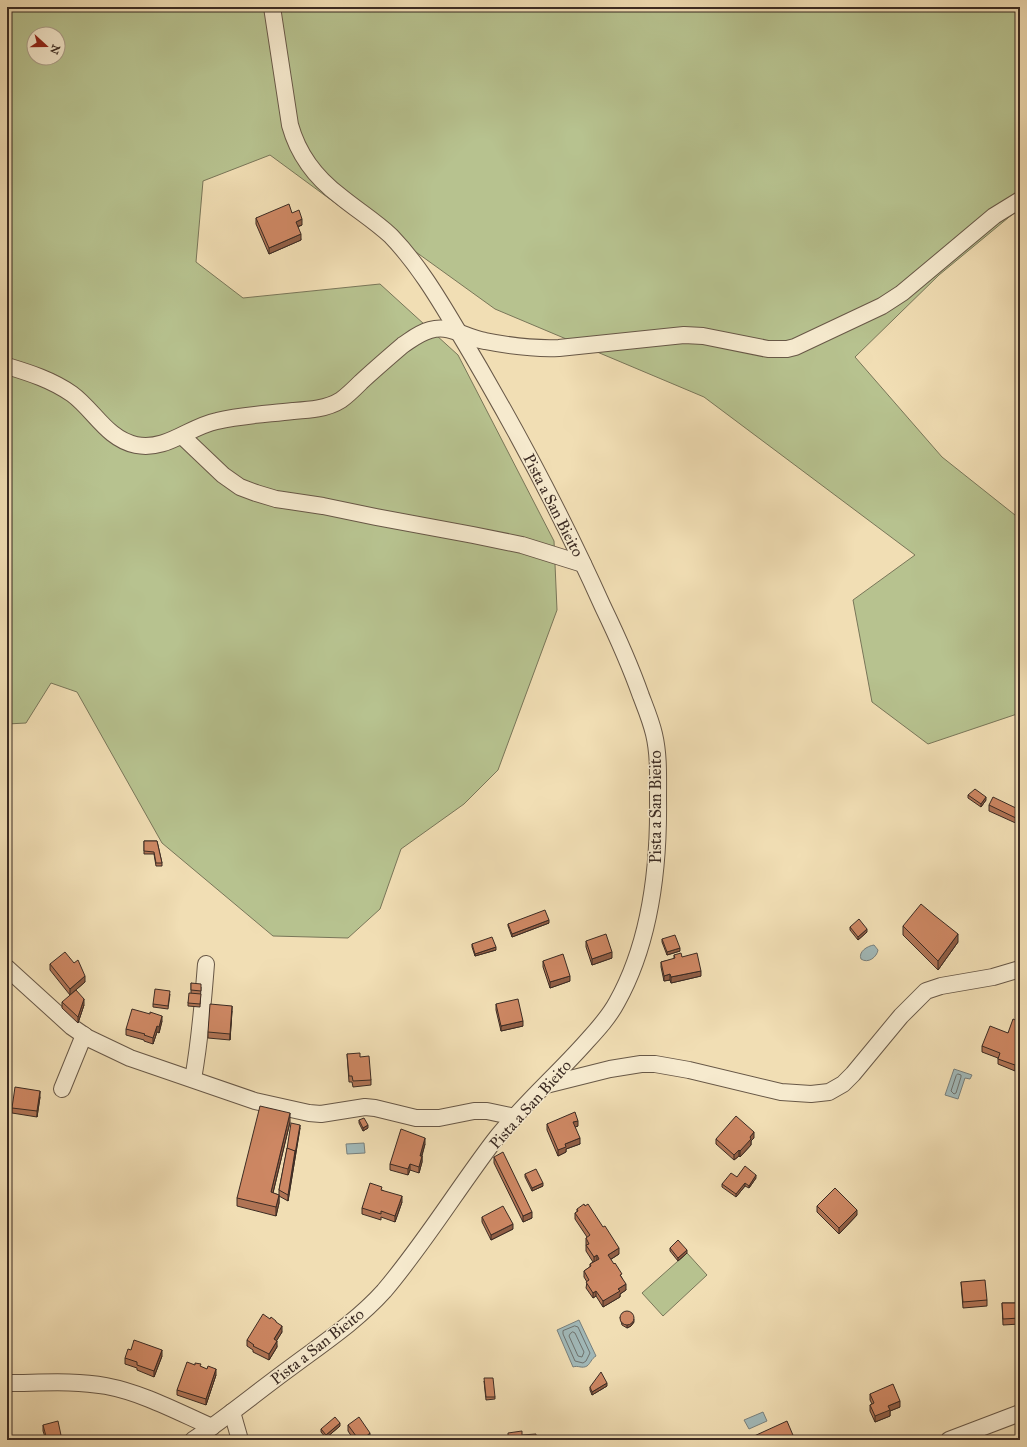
<svg xmlns="http://www.w3.org/2000/svg" width="1027" height="1447" viewBox="0 0 1027 1447" font-family="'IM FELL Great Primer',serif">
<style>
.green{fill:#b7c28f;stroke:#797659;fill-rule:evenodd}
.water{fill:#a1b9b9;stroke:#78807d}
.lines{fill:none;stroke-linecap:round;stroke-linejoin:round}
.shore{stroke:#6e726e;stroke-width:1}
.minor-casing{stroke:#685847;stroke-width:18}
.minor{stroke:#f6eace;stroke-width:16}
.wall{fill:#b07455;stroke:#3b2b23}
.shaded-wall{fill:#905e45;stroke:#3b2b23}
.building{fill:#cd8763;stroke:#3b2b23}
.labels{text-anchor:middle;stroke-width:3;stroke-linejoin:round;paint-order:stroke}
.street-label{font-size:16px;fill:#3b2b23;stroke:#f6eace}
</style>
<rect width="100%" height="100%" fill="#f1deb4"/>
<filter id="stains"><feTurbulence type="fractalNoise" baseFrequency=".005" numOctaves="4"/><feColorMatrix values="0 0 0 0 .2 0 0 0 0 .09 0 0 0 0 .02 0 0 0 .5 -.17"/></filter>
<radialGradient id="worn" r=".72"><stop offset=".6" stop-color="#630" stop-opacity="0"/><stop offset="1" stop-color="#630" stop-opacity=".3"/></radialGradient>
<g class="green">
<path d="M7,7H1020V208L939,275L855,357L942,457L1020,519V713L928,744L872,702L853,600L915,555L704,397L495,309L409,247L361,222L270,155L203,181L196,262L243,298L380,284L458,355L554,541L557,610L498,770L464,804L401,849L380,909L348,938L273,936L162,843L77,692L51,683L26,723L7,724ZM34,34H58V58H34Z"/>
<polygon points="687,1253 707,1275 663,1316 642,1293"/>
</g>
<g class="water">
<path d="M874,945L878,950C877,957 868,964 861,959C858,952 867,946 874,945Z"/>
<polygon points="954,1069 972,1075 970,1079 965,1078 958,1099 945,1095"/>
<polygon points="364,1143 365,1153 347,1154 346,1144"/>
<path d="M579,1320L596,1356C591,1359 591,1363 587,1366C582,1369 578,1365 573,1367L557,1330Z"/>
<polygon points="763,1412 767,1421 749,1429 744,1420"/>
</g>
<g class="lines">
<g class="shore">
<polygon points="958,1074 961,1075 961,1077 956,1093 954,1094 951,1091 956,1076"/>
<polygon points="575,1326 578,1327 590,1353 586,1361 583,1363 575,1361 563,1334 563,1331"/>
<polygon points="573,1332 575,1333 584,1352 582,1357 578,1356 569,1336 570,1334"/>
</g>
<defs>
<g id="minor">
<path d="M7,366C30,373 52,380 72,394C94,410 107,439 136,445C167,451 188,427 217,421C242,415 268,414 293,411C309,410 327,409 341,400C348,395 355,388 361,382C375,369 389,357 403,345C412,339 419,333 430,330C451,324 465,338 485,341C510,346 534,349 559,348L684,335L703,336L768,349H787L795,347L882,306L902,293L994,216L1020,200"/>
<polyline points="182,436 223,475 240,487 256,493 276,499 323,506 376,517 473,535 522,545 583,564"/>
<polyline points="7,968 72,1027 88,1038 130,1058 255,1101 309,1113 321,1114 365,1107 375,1108 416,1118 439,1118 474,1111 487,1111 515,1117"/>
<path d="M193,1079C200,1041 203,1003 206,964"/>
<polyline points="546,1085 610,1069 641,1064 655,1064 689,1070 781,1092 811,1094 829,1092 843,1084 853,1074 901,1016 926,991 941,986 993,977 1020,969"/>
<polyline points="62,1089 84,1035"/>
<path d="M7,1383C39,1383 74,1380 106,1386C143,1393 178,1412 212,1427"/>
<polyline points="232,1412 240,1440"/>
<path d="M193,1440C226,1418 257,1392 290,1368C322,1344 357,1321 384,1291C424,1244 456,1191 494,1141C522,1105 557,1075 587,1041C598,1029 609,1017 617,1002C651,941 659,868 658,799C658,777 659,755 654,734C651,721 646,709 641,696C630,665 617,636 603,607C560,511 510,418 456,328C437,296 417,263 391,236C375,221 357,210 340,196C316,178 298,154 290,125L272,7"/>
<polyline points="949,1440 1020,1413"/>
</g>
</defs>
<use href="#minor" class="minor-casing"/>
<use href="#minor" class="minor"/>
</g>
<g class="wall">
<polygon points="292,213 302,225 298,227 301,240 269,254 256,224 256,218"/>
<polygon points="1020,744 1020,755 1017,753 1017,747"/>
<polygon points="1020,767 1020,778 1018,776 1018,770"/>
<polygon points="968,795 986,800 981,807 968,798"/>
<polygon points="989,805 1020,810 1020,825 989,811"/>
<polygon points="144,841 157,841 162,863 162,866 156,866 154,854 144,854"/>
<polygon points="934,915 958,942 938,970 903,935 903,926"/>
<polygon points="549,923 512,937 508,926 508,924"/>
<polygon points="850,927 867,932 858,940 850,930"/>
<polygon points="662,939 680,951 667,955 662,942"/>
<polygon points="586,941 612,958 592,965 586,947"/>
<polygon points="472,944 496,950 475,956 472,947"/>
<polygon points="674,955 682,957 701,976 671,983 670,980 664,981 661,967 661,962 674,959"/>
<polygon points="543,961 570,981 550,988 543,967"/>
<polygon points="74,963 85,982 70,995 50,970 50,964"/>
<polygon points="191,983 201,987 200,1007 188,1006 188,1003 191,993"/>
<polygon points="170,994 168,1009 153,1007 153,1004"/>
<polygon points="62,1002 84,1005 78,1023 62,1008"/>
<polygon points="496,1004 523,1026 501,1031 496,1010"/>
<polygon points="232,1011 230,1040 208,1038 208,1032"/>
<polygon points="162,1021 159,1033 157,1032 153,1044 144,1041 144,1040 126,1035 126,1029"/>
<polygon points="1020,1022 1020,1067 1017,1066 1015,1071 998,1064 998,1058 982,1052 982,1046 1008,1033"/>
<polygon points="347,1054 360,1057 371,1080 371,1085 353,1087 352,1082 349,1082"/>
<polygon points="40,1097 37,1117 12,1113 12,1108"/>
<polygon points="359,1120 368,1128 363,1131 359,1123"/>
<polygon points="290,1122 273,1193 279,1195 279,1190 287,1149 300,1128 288,1201 279,1196 279,1203 276,1216 237,1206 237,1198"/>
<polygon points="547,1124 578,1126 575,1127 580,1144 566,1149 566,1152 558,1156 547,1130"/>
<polygon points="754,1138 751,1141 751,1145 740,1157 739,1156 734,1160 716,1144 716,1139"/>
<polygon points="425,1144 422,1156 422,1162 419,1173 410,1170 408,1175 390,1170 390,1164"/>
<polygon points="494,1157 532,1218 523,1222 494,1163"/>
<polygon points="525,1174 543,1186 532,1191 525,1177"/>
<polygon points="737,1177 756,1178 749,1188 745,1186 736,1197 722,1187 722,1184"/>
<polygon points="382,1190 402,1202 395,1222 381,1217 381,1220 362,1214 362,1208"/>
<polygon points="817,1206 857,1215 839,1234 817,1212"/>
<polygon points="577,1209 619,1254 610,1260 622,1278 626,1290 620,1294 620,1297 603,1307 596,1296 593,1298 586,1288 587,1282 584,1277 584,1271 590,1267 590,1264 593,1262 586,1251 586,1238 587,1237 575,1219 575,1213 577,1212"/>
<polygon points="482,1217 513,1229 491,1240 482,1222"/>
<polygon points="670,1248 687,1253 678,1261 670,1251"/>
<polygon points="961,1282 987,1300 987,1306 963,1308"/>
<polygon points="1002,1303 1020,1303 1020,1324 1003,1325"/>
<polygon points="620,1317 634,1322 631,1326 627,1328 622,1325"/>
<polygon points="276,1323 282,1332 276,1341 277,1347 269,1360 253,1352 253,1350 247,1346 247,1340"/>
<polygon points="162,1356 154,1377 137,1370 137,1368 125,1364 125,1358"/>
<polygon points="201,1367 216,1375 206,1405 177,1395 177,1390"/>
<polygon points="484,1381 495,1397 495,1399 486,1400"/>
<polygon points="607,1386 592,1395 590,1390 590,1387"/>
<polygon points="870,1394 900,1407 890,1411 890,1416 875,1422 870,1411 870,1405 872,1404 870,1400"/>
<polygon points="43,1425 62,1440 46,1440 43,1431"/>
<polygon points="348,1425 370,1439 369,1440 354,1440 348,1431"/>
<polygon points="340,1426 326,1438 321,1432 321,1429"/>
</g>
<g class="shaded-wall">
<polygon points="302,219 302,225 296,227 296,222"/>
<polygon points="301,234 301,240 269,254 269,248"/>
<polygon points="986,797 986,800 981,807 981,804"/>
<polygon points="549,920 549,923 512,937 512,934"/>
<polygon points="867,929 867,932 858,940 858,937"/>
<polygon points="958,934 958,942 938,970 938,961"/>
<polygon points="496,947 496,950 475,956 475,954"/>
<polygon points="680,948 680,951 667,955 667,952"/>
<polygon points="612,952 612,958 592,965 592,959"/>
<polygon points="701,971 701,976 671,983 671,977"/>
<polygon points="670,974 670,980 664,981 664,976"/>
<polygon points="85,976 85,982 70,995 70,989"/>
<polygon points="570,976 570,981 550,988 550,982"/>
<polygon points="84,999 84,1005 78,1023 78,1017"/>
<polygon points="232,1006 232,1011 230,1040 230,1034"/>
<polygon points="162,1016 162,1021 159,1033 159,1027"/>
<polygon points="523,1021 523,1026 501,1031 501,1026"/>
<polygon points="157,1026 157,1032 153,1044 153,1038"/>
<polygon points="1017,1060 1017,1066 1015,1071 1015,1065"/>
<polygon points="40,1091 40,1097 37,1117 37,1111"/>
<polygon points="290,1113 290,1122 271,1201 271,1192"/>
<polygon points="578,1121 578,1126 573,1128 573,1122"/>
<polygon points="300,1125 300,1128 288,1201 288,1195"/>
<polygon points="368,1125 368,1128 363,1131 363,1128"/>
<polygon points="754,1132 754,1138 751,1141 751,1145 740,1157 740,1151 750,1137"/>
<polygon points="425,1138 425,1144 420,1161 420,1156"/>
<polygon points="580,1138 580,1144 566,1149 566,1152 558,1156 558,1150 565,1144"/>
<polygon points="739,1150 739,1156 734,1160 734,1155"/>
<polygon points="422,1156 422,1162 419,1173 419,1167"/>
<polygon points="410,1164 410,1170 408,1175 408,1169"/>
<polygon points="756,1175 756,1178 749,1188 749,1186"/>
<polygon points="543,1183 543,1186 532,1191 532,1188"/>
<polygon points="745,1183 745,1186 736,1197 736,1194"/>
<polygon points="279,1195 279,1203 276,1216 276,1207"/>
<polygon points="402,1196 402,1202 395,1222 395,1216"/>
<polygon points="857,1210 857,1215 839,1234 839,1228"/>
<polygon points="532,1212 532,1218 523,1222 523,1216"/>
<polygon points="513,1224 513,1229 491,1240 491,1235"/>
<polygon points="619,1248 619,1254 608,1261 608,1255"/>
<polygon points="687,1250 687,1253 678,1261 678,1258"/>
<polygon points="597,1255 597,1261 594,1262 594,1257"/>
<polygon points="626,1284 626,1290 620,1294 620,1297 603,1307 603,1301 618,1289"/>
<polygon points="596,1291 596,1296 593,1298 593,1293"/>
<polygon points="634,1319 634,1322 631,1326 627,1328 627,1325"/>
<polygon points="282,1326 282,1332 274,1345 274,1339"/>
<polygon points="277,1341 277,1347 269,1360 269,1354"/>
<polygon points="162,1350 162,1356 154,1377 154,1371"/>
<polygon points="216,1369 216,1375 206,1405 206,1399"/>
<polygon points="607,1383 607,1386 592,1395 592,1392"/>
<polygon points="900,1401 900,1407 890,1411 890,1416 875,1422 875,1416 888,1406"/>
<polygon points="340,1423 340,1426 326,1438 326,1435"/>
<polygon points="370,1433 370,1439 369,1440 362,1440"/>
</g>
<g class="building">
<polygon points="289,204 292,213 299,210 302,219 296,222 301,234 269,248 256,218"/>
<polygon points="1020,744 1020,749 1017,747"/>
<polygon points="975,789 986,797 981,804 968,795"/>
<polygon points="993,797 1020,810 1020,820 989,805"/>
<polygon points="144,841 157,841 162,863 156,863 154,852 144,851"/>
<polygon points="921,904 934,915 958,934 938,961 903,926"/>
<polygon points="545,910 549,920 512,934 508,924"/>
<polygon points="859,919 867,929 858,937 850,927"/>
<polygon points="606,934 612,952 592,959 586,941"/>
<polygon points="675,935 680,948 667,952 662,939"/>
<polygon points="492,937 496,947 475,954 472,944"/>
<polygon points="65,952 74,963 78,960 85,976 70,989 50,964"/>
<polygon points="681,953 682,957 697,953 701,971 671,977 670,974 664,976 661,962 675,958 674,955"/>
<polygon points="563,954 570,976 550,982 543,961"/>
<polygon points="191,983 201,984 201,991 191,990"/>
<polygon points="155,989 170,991 168,1006 153,1004"/>
<polygon points="76,990 84,999 78,1017 62,1002"/>
<polygon points="189,993 201,994 200,1004 188,1003"/>
<polygon points="518,999 523,1021 501,1026 496,1004"/>
<polygon points="210,1004 232,1006 230,1034 208,1032"/>
<polygon points="132,1009 150,1014 150,1012 162,1016 159,1027 157,1026 153,1038 144,1035 145,1034 126,1029"/>
<polygon points="1013,1019 1020,1022 1020,1061 1017,1060 1015,1065 998,1059 1000,1053 982,1046 990,1026 1008,1033"/>
<polygon points="360,1053 360,1057 369,1056 371,1080 353,1081 352,1076 349,1076 347,1054"/>
<polygon points="15,1087 40,1091 37,1111 12,1108"/>
<polygon points="260,1106 290,1113 271,1192 279,1195 276,1207 237,1198"/>
<polygon points="575,1112 578,1121 573,1122 580,1138 565,1144 566,1147 558,1150 547,1124"/>
<polygon points="736,1116 754,1132 750,1137 751,1139 740,1151 739,1150 734,1155 716,1139"/>
<polygon points="364,1118 368,1125 363,1128 359,1120"/>
<polygon points="291,1123 300,1125 295,1154 295,1151 287,1149"/>
<polygon points="401,1129 425,1138 420,1156 422,1156 419,1167 410,1164 408,1169 390,1164"/>
<polygon points="287,1148 295,1151 288,1195 279,1190"/>
<polygon points="503,1152 532,1212 523,1216 494,1157"/>
<polygon points="745,1166 756,1175 749,1186 745,1183 736,1194 722,1184 731,1173 737,1177"/>
<polygon points="536,1169 543,1183 532,1188 525,1174"/>
<polygon points="370,1183 382,1187 381,1190 402,1196 395,1216 381,1211 381,1214 362,1208"/>
<polygon points="835,1188 857,1210 839,1228 817,1206"/>
<polygon points="584,1204 585,1206 588,1204 603,1227 605,1226 619,1248 608,1255 614,1264 615,1263 622,1274 620,1275 626,1284 618,1289 620,1291 603,1301 596,1291 593,1293 586,1282 589,1280 584,1271 591,1266 590,1264 599,1259 597,1255 594,1257 586,1245 589,1244 586,1238 590,1235 575,1213 578,1211 577,1209"/>
<polygon points="503,1206 513,1224 491,1235 482,1217"/>
<polygon points="678,1240 687,1250 678,1258 670,1248"/>
<polygon points="985,1280 987,1300 963,1302 961,1282"/>
<polygon points="1002,1303 1020,1303 1020,1318 1003,1319"/>
<circle cx="627" cy="1318" r="7"/>
<polygon points="263,1314 270,1319 271,1317 276,1321 276,1322 282,1326 274,1339 277,1341 269,1354 253,1346 254,1345 247,1340"/>
<polygon points="134,1340 162,1350 154,1371 137,1365 137,1362 125,1358 128,1349 131,1350"/>
<polygon points="187,1362 195,1365 195,1363 201,1364 200,1366 207,1369 208,1366 216,1369 206,1399 177,1390"/>
<polygon points="601,1372 607,1383 592,1392 590,1387"/>
<polygon points="484,1378 493,1378 495,1397 486,1397"/>
<polygon points="893,1384 900,1401 888,1406 890,1410 875,1416 870,1405 874,1403 870,1394"/>
<polygon points="335,1417 340,1423 326,1435 321,1429"/>
<polygon points="359,1417 370,1433 362,1440 359,1440 348,1425"/>
<polygon points="58,1421 62,1440 47,1440 43,1425"/>
<polygon points="787,1421 795,1440 753,1440 752,1437"/>
<polygon points="522,1431 522,1435 536,1434 536,1440 495,1440 495,1439 508,1437 508,1433"/>
</g>
<g class="labels">
<g class="street-label">
<text transform="translate(554 505) rotate(63)" y="6">Pista a San Bieito</text>
<text transform="translate(655 807) rotate(-90)" y="6">Pista a San Bieito</text>
<text transform="translate(530 1104) rotate(-48)" y="6">Pista a San Bieito</text>
<text transform="translate(317 1346) rotate(-38)" y="6">Pista a San Bieito</text>
</g>
</g>
<rect width="1027" height="1447" fill="none" stroke="#f1deb4" stroke-width="24"/>
<rect x="8" y="8" width="1011" height="1431" fill="none" stroke="#3b2b23" stroke-width="2"/>
<rect x="12" y="12" width="1003" height="1423" fill="none" stroke="#3b2b23"/>
<g transform="translate(46 46) rotate(111)"><circle r="19" fill="#f6eace" stroke="#ab9e8a"/>
<path d="M0-3L7 15L0 10L-7 15Z" fill="#8f2418"/>
<text y="-6" font-size="11" font-weight="bold" text-anchor="middle" fill="#3b2b23">N</text>
</g>
<rect width="100%" height="100%" filter="url(#stains)"/>
<rect width="100%" height="100%" fill="url(#worn)"/>
</svg>
